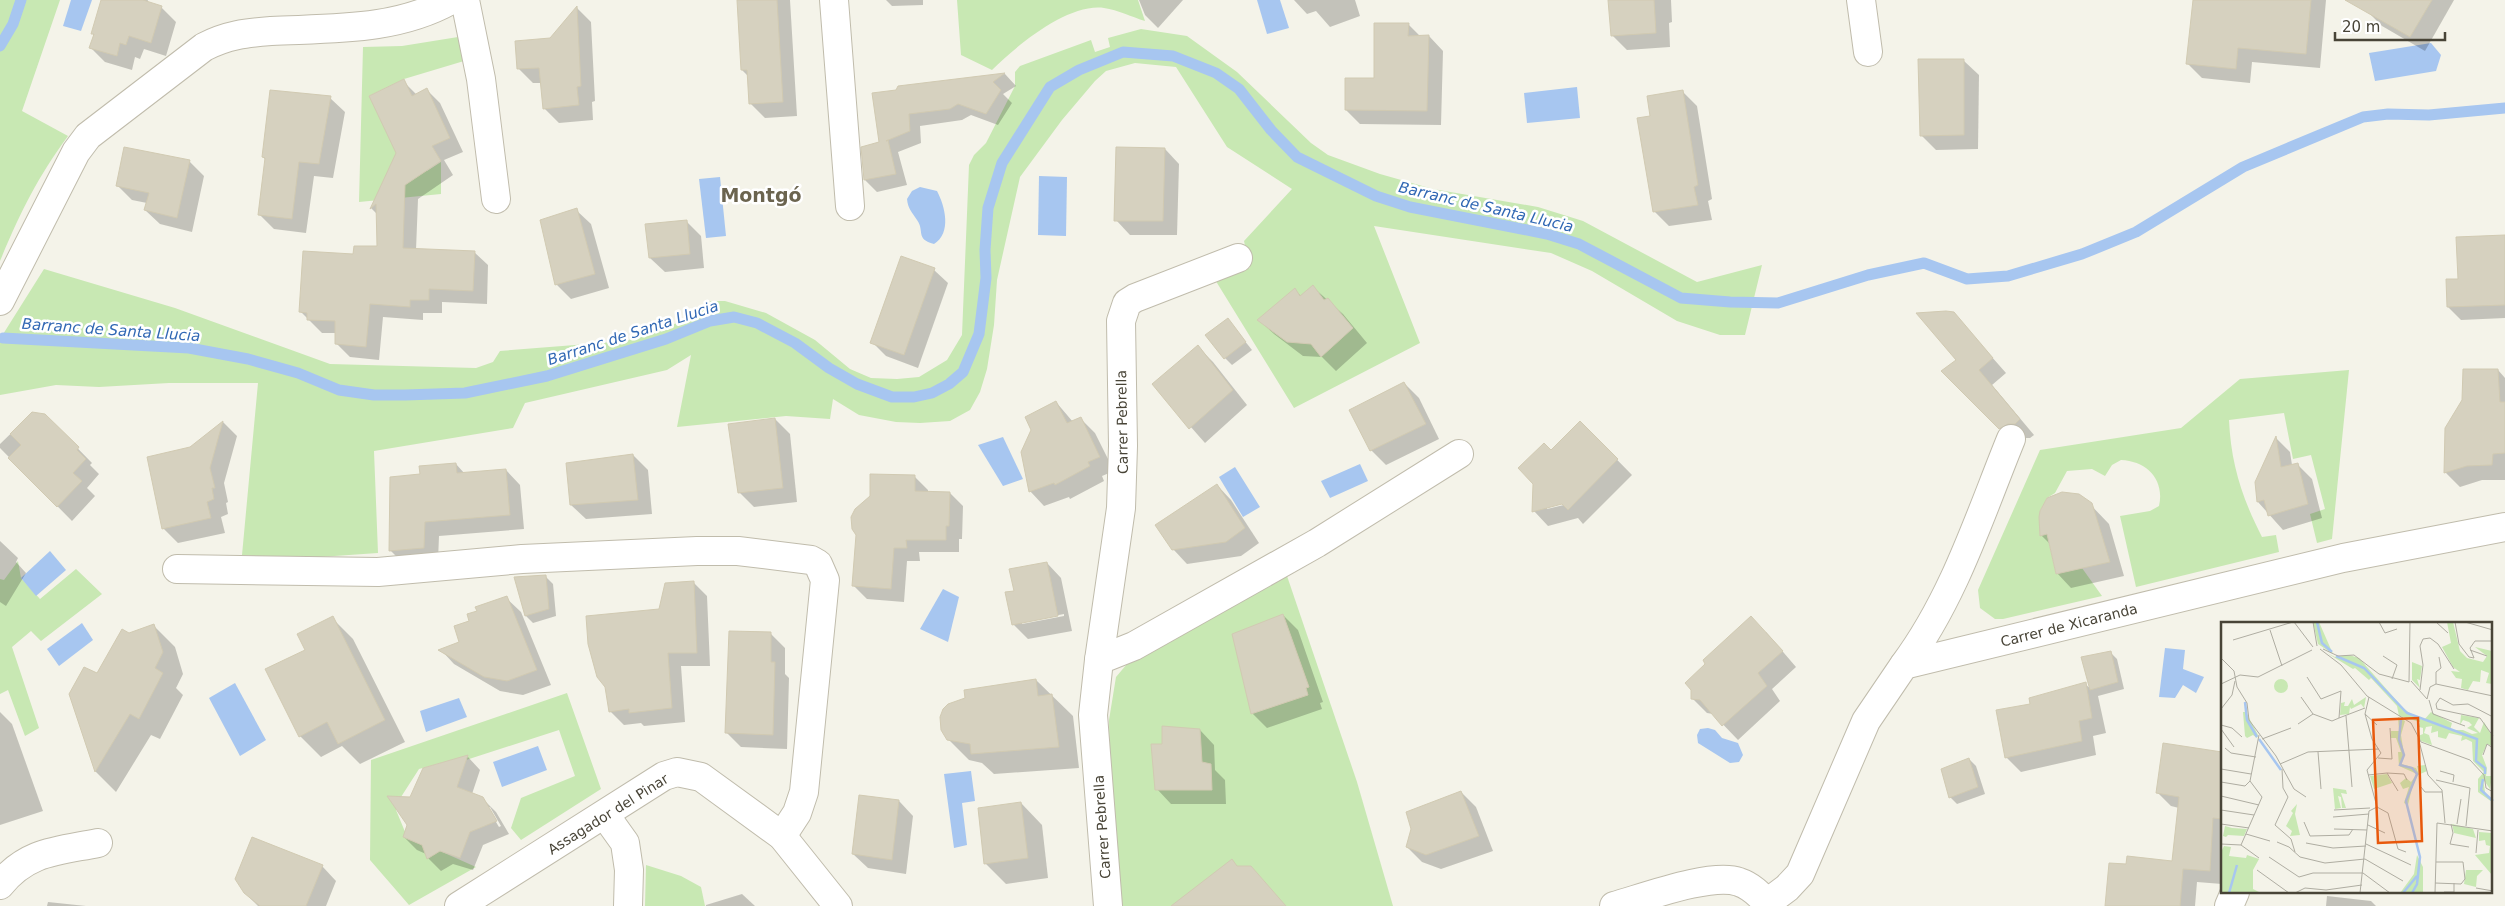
<svg xmlns="http://www.w3.org/2000/svg" width="2505" height="906" viewBox="0 0 2505 906" font-family="'DejaVu Sans',sans-serif">
<style>
.green{fill:#c8e8b3}
.water{fill:#a7c6f0}
.shadow{fill:#0003;fill-rule:evenodd}
.lines{fill:none;stroke-linecap:round;stroke-linejoin:round}
.stream{stroke:#a7c6f0;stroke-width:11}
.building{fill:#d6d1bf;stroke:#d1cab2}
.minor-casing{stroke:#c0bcac;stroke-width:30}
.minor{stroke:#fff;stroke-width:28}
.labels{text-anchor:middle;stroke-width:5;stroke-linejoin:round;paint-order:stroke}
.street-label{font-size:14px;fill:#484437;stroke:#fff}
.water-label{font-size:15px;font-style:italic;fill:#3168b4;stroke:#fff}
.district-label{font-size:19px;font-weight:bold;fill:#6b644f;stroke:#fff}
.inset-river{fill:none;stroke:#a7c6f0;stroke-width:2.5}
.inset-road{fill:none;stroke:#afada2;stroke-width:1}
.view{fill:#e8590c;fill-opacity:0.15;stroke:#e8590c;stroke-width:2.5}
.inset-edge{fill:none;stroke:#484437;stroke-width:2.5}
</style>
<rect width="100%" height="100%" fill="#f4f3e9"/>
<g class="green">
<path d="M0,0H60L22,111L68,136C37,178 20,213 0,261Z"/>
<path d="M957,0H1138L1145,21C1132,17 1118,10 1104,8C1068,3 1016,46 992,70L961,55Z"/>
<polygon points="1141,29 1187,36 1237,72 1311,143 1328,155 1380,174 1433,189 1538,207 1583,221 1697,282 1762,265 1745,335 1720,335 1677,321 1592,271 1551,253 1374,226 1420,343 1294,408 1214,278 1250,268 1244,241 1292,189 1227,147 1176,67 1135,63 1106,71 1095,81 1062,120 1020,177 997,280 994,325 987,369 980,392 970,410 950,421 920,423 896,422 859,415 833,399 830,419 786,416 677,427 691,355 667,370 525,403 513,428 374,451 378,553 291,559 242,555 258,383 169,383 99,387 56,385 0,395 0,339 44,269 175,308 330,364 476,368 493,362 500,351 626,341 680,322 710,301 725,301 766,313 815,340 850,369 871,378 897,379 919,377 947,360 962,335 969,165 974,155 986,143 1015,86 1015,72 1020,66 1091,40 1095,52 1110,47 1108,38"/>
<polygon points="458,37 464,61 404,79 369,96 427,171 441,162 441,194 359,202 363,47 402,46"/>
<path d="M2349,370L2332,539L2317,543L2310,514L2325,509L2311,455L2293,459L2284,413L2229,420C2231,464 2242,498 2262,537L2276,535L2279,552L2136,587L2120,516L2150,511L2159,506C2165,480 2147,461 2121,460L2112,465L2105,476L2092,469L2067,471L2055,493L2047,498L2040,511L2041,535L2047,534L2056,574L2082,568L2102,596L2003,619H1995L1980,608L1978,590L2040,450L2181,428L2240,379Z"/>
<polygon points="18,561 21,578 40,599 76,569 102,594 41,641 31,631 12,647 39,728 25,736 8,690 0,694 0,579 4,580"/>
<polygon points="1286,573 1357,782 1393,906 1120,906 1110,786 1109,720 1116,677 1127,664"/>
<polygon points="567,693 601,789 521,840 511,828 521,798 575,776 559,730 466,760 467,756 419,769 401,797 396,810 408,839 422,845 425,852 433,855 440,851 476,867 409,905 370,860 371,760"/>
<polygon points="646,865 681,876 701,887 705,906 645,906"/>
</g>
<g class="water">
<polygon points="71,0 92,0 81,31 63,26"/>
<polygon points="1257,0 1280,0 1289,28 1267,34"/>
<polygon points="2431,43 2441,55 2436,71 2375,81 2369,53"/>
<polygon points="1577,87 1580,118 1527,123 1524,93"/>
<polygon points="1039,176 1067,177 1066,236 1038,235"/>
<polygon points="720,177 726,236 706,238 699,179"/>
<path d="M920,187L937,191C945,206 952,233 934,244C915,239 925,231 917,220C912,212 908,209 907,199L912,191Z"/>
<polygon points="1003,437 1023,479 1003,486 978,445"/>
<polygon points="1360,464 1368,481 1330,498 1321,481"/>
<polygon points="1235,467 1260,507 1243,517 1219,477"/>
<polygon points="50,551 66,570 36,596 21,578"/>
<polygon points="943,589 959,597 948,642 920,629"/>
<polygon points="82,623 93,640 59,666 47,649"/>
<polygon points="2165,648 2185,650 2183,669 2204,677 2196,693 2183,685 2175,698 2159,697"/>
<polygon points="235,683 266,740 240,756 209,698"/>
<polygon points="459,698 467,717 426,732 420,711"/>
<polygon points="1708,728 1715,730 1722,738 1738,743 1743,755 1739,762 1730,763 1698,743 1697,735 1700,729"/>
<polygon points="538,746 547,770 502,787 493,762"/>
<polygon points="971,771 975,801 962,803 967,845 954,848 944,774"/>
</g>
<g class="shadow">
<polygon points="103,0 148,0 147,3 161,7 176,22 166,56 144,49 140,59 135,57 132,70 105,62 90,47 94,36 92,33"/>
<polygon points="738,0 790,0 797,116 765,118 750,103 749,77 742,70"/>
<polygon points="886,0 923,0 923,5 892,6"/>
<polygon points="1139,0 1183,0 1158,28 1145,15"/>
<polygon points="1294,0 1355,0 1360,16 1330,27 1316,11 1307,14"/>
<polygon points="1609,0 1671,0 1672,22 1669,23 1670,47 1627,50 1612,35"/>
<polygon points="2194,0 2326,0 2320,68 2252,62 2250,83 2202,78 2188,64"/>
<polygon points="2374,0 2454,0 2425,51 2382,26 2368,12"/>
<polygon points="577,8 591,22 595,101 592,102 593,120 559,123 544,108 542,83 533,83 519,69 551,39"/>
<polygon points="1408,24 1421,37 1429,36 1443,51 1441,125 1360,124 1346,110 1376,79"/>
<polygon points="1964,61 1979,75 1978,149 1936,150 1921,135"/>
<polygon points="1005,74 1016,86 1003,94 1012,103 998,125 971,115 962,120 920,126 921,143 898,152 907,185 877,192 865,180 881,143 899,87"/>
<polygon points="403,81 417,95 427,90 440,103 463,152 444,160 453,175 418,199 416,250 474,252 488,265 487,304 442,302 442,313 423,313 423,320 383,317 379,360 350,357 336,343 336,333 322,333 300,311 354,256 378,248 378,215 371,208 397,153"/>
<polygon points="1683,92 1697,106 1712,199 1708,201 1712,220 1669,226 1654,211 1652,117"/>
<polygon points="330,98 345,112 333,178 314,176 306,233 274,229 260,215 266,160 263,157"/>
<polygon points="125,149 190,162 204,176 192,232 160,224 145,210 147,203 132,200 117,185"/>
<polygon points="1165,149 1179,164 1177,235 1130,235 1116,220"/>
<polygon points="576,210 591,224 609,288 571,299 556,284"/>
<polygon points="686,221 701,236 704,268 665,272 650,258"/>
<polygon points="2505,236 2505,318 2461,320 2448,307 2459,280"/>
<polygon points="934,270 948,283 918,368 886,356 872,342"/>
<polygon points="1313,287 1343,314 1367,343 1336,371 1322,357 1303,356 1274,334 1259,320 1295,290 1301,296"/>
<polygon points="1953,313 2006,373 1992,385 2034,435 2030,438 2023,438 2015,443 1943,371 1958,360"/>
<polygon points="1228,320 1252,350 1232,365 1225,358"/>
<polygon points="1198,347 1213,362 1247,405 1205,443 1153,384"/>
<polygon points="2498,370 2505,378 2505,480 2482,480 2460,487 2446,473 2447,429"/>
<polygon points="1404,383 1419,398 1439,439 1386,465 1371,450"/>
<polygon points="1056,402 1073,422 1080,418 1095,433 1114,471 1102,476 1104,481 1070,499 1069,497 1044,506 1030,491"/>
<polygon points="32,413 45,415 92,463 90,465 99,474 87,488 95,496 72,521 0,448 0,444"/>
<polygon points="775,419 790,434 797,502 754,507 739,492"/>
<polygon points="223,422 237,436 224,483 228,502 226,503 228,514 221,517 225,533 178,543 163,528 190,449"/>
<path d="M1580,422L1632,475L1583,524L1578,518L1548,526L1534,511L1551,452ZM1568,502V504L1547,509V507Z"/>
<polygon points="2276,438 2290,452 2292,465 2297,464 2312,479 2322,518 2283,530 2258,502 2256,482"/>
<polygon points="633,455 648,470 652,514 586,519 571,505"/>
<polygon points="456,464 465,474 506,470 520,485 524,529 439,536 438,561 404,564 390,550 422,475"/>
<polygon points="914,476 928,490 928,493 950,493 963,506 962,539 959,539 959,552 919,552 920,561 907,561 904,602 867,599 853,585"/>
<polygon points="1217,485 1231,500 1259,543 1241,556 1187,564 1173,549"/>
<polygon points="2071,494 2085,499 2109,524 2124,576 2071,588 2057,573 2051,545 2041,535 2048,499 2055,495"/>
<polygon points="0,541 18,558 16,562 26,573 6,606 0,602"/>
<path d="M1047,563L1061,578L1072,631L1028,639L1013,624ZM1064,614V616L1022,624V622Z"/>
<polygon points="546,577 553,584 556,616 533,623 526,616 515,578"/>
<polygon points="693,582 707,596 710,666 681,666 685,722 644,726 641,723 624,725 610,711 606,686 660,611"/>
<polygon points="506,598 521,612 551,685 523,695 500,691 454,664 441,650 461,642 471,622"/>
<polygon points="1283,615 1298,630 1323,702 1320,703 1322,709 1267,728 1252,713"/>
<polygon points="332,618 353,639 405,742 360,764 342,746 321,757 300,736 306,650"/>
<polygon points="154,626 175,647 183,674 176,688 183,695 160,739 151,735 116,792 96,772 70,694 98,675 129,634"/>
<polygon points="1766,632 1796,667 1772,689 1780,701 1738,740 1713,714 1707,713 1692,698"/>
<polygon points="771,634 785,648 785,674 789,678 787,749 741,747 727,733"/>
<polygon points="2110,652 2117,659 2124,689 2098,696 2106,733 2093,736 2096,755 2021,772 2006,757 2032,705 2085,684 2091,689"/>
<polygon points="1036,680 1073,716 1079,768 994,774 982,763 969,760 948,739"/>
<polygon points="0,712 12,724 43,811 0,825"/>
<polygon points="1200,730 1214,745 1215,770 1225,780 1226,804 1171,804 1157,789"/>
<polygon points="2164,745 2222,753 2222,884 2197,882 2195,906 2106,906 2128,866 2173,862 2179,808 2171,806 2157,792"/>
<path d="M468,757L480,770L472,794L482,798L496,812L509,834L483,845L473,870L453,864L441,871L428,858L426,854L417,850L404,837L409,825L411,798L424,769ZM487,807H490L501,826L499,827Z"/>
<polygon points="1969,759 1976,766 1985,794 1957,804 1950,797"/>
<polygon points="1461,792 1476,807 1493,851 1441,869 1422,862 1407,847"/>
<polygon points="899,801 913,816 906,874 868,868 853,854"/>
<polygon points="1021,803 1042,825 1048,878 1006,884 985,863"/>
<polygon points="322,866 336,881 326,906 258,906 246,894"/>
<polygon points="742,894 755,906 706,906 706,905"/>
<polygon points="2327,896 2371,901 2376,906 2326,906"/>
<polygon points="48,902 86,906 47,906"/>
</g>
<g class="lines">
<g class="stream">
<polyline points="0,46 13,24 21,0"/>
<polyline points="3,338 189,348 248,359 298,373 339,390 374,395 405,395 465,393 547,376 666,339 710,321 734,317 757,323 795,343 829,368 857,384 892,397 914,397 932,393 949,384 963,372 979,334 986,278 985,250 988,208 1002,163 1050,87 1079,70 1123,52 1173,56 1216,73 1239,89 1271,130 1297,157 1376,196 1410,207 1547,234 1579,244 1681,298 1730,302 1778,303 1868,275 1924,263 1967,279 2008,276 2082,254 2136,232 2243,167 2363,117 2388,114 2429,115 2505,108"/>
</g>
</g>
<g class="building">
<polygon points="101,0 143,0 162,6 151,43 129,36 126,45 120,43 117,56 89,48 94,34 91,34"/>
<polygon points="737,0 777,0 783,102 749,104 747,70 741,70"/>
<polygon points="1608,0 1654,0 1656,33 1611,36"/>
<polygon points="2193,0 2311,0 2306,54 2238,48 2236,69 2186,64"/>
<polygon points="2345,0 2432,0 2410,37"/>
<polygon points="577,6 581,86 577,87 579,105 543,109 539,68 517,69 515,41 550,38"/>
<polygon points="1374,23 1409,23 1408,36 1429,35 1427,111 1345,110 1345,78 1374,78"/>
<polygon points="1918,59 1964,59 1964,135 1920,136"/>
<polygon points="1005,73 993,82 1001,90 986,114 958,104 950,109 909,114 910,131 886,141 888,140 896,174 864,180 861,147 879,142 872,93 896,90 898,86"/>
<polygon points="404,79 412,96 427,88 450,138 432,146 441,161 405,185 403,248 475,251 473,291 429,289 429,300 410,300 410,307 370,304 366,347 335,344 335,321 307,320 307,313 299,312 303,251 353,254 354,246 377,246 376,204 370,209 396,153 369,96"/>
<polygon points="270,90 331,96 319,164 299,162 292,219 258,215 265,158 262,157"/>
<polygon points="1683,90 1698,185 1694,187 1698,205 1653,212 1637,118 1650,116 1647,96"/>
<polygon points="124,147 190,160 177,218 144,210 149,193 116,186"/>
<polygon points="1116,147 1165,148 1163,221 1114,221"/>
<polygon points="577,208 595,274 555,285 540,220"/>
<polygon points="687,220 690,254 649,258 645,224"/>
<polygon points="2505,235 2505,305 2447,307 2446,279 2458,279 2456,237"/>
<polygon points="901,256 935,268 904,355 870,343"/>
<polygon points="1313,285 1324,300 1328,298 1353,328 1321,357 1311,344 1287,342 1257,320 1295,288 1300,296"/>
<polygon points="1946,311 1954,312 1993,358 1979,370 2020,419 2015,424 2008,424 1999,429 1941,371 1956,360 1916,313"/>
<polygon points="1228,318 1246,342 1224,359 1205,335"/>
<polygon points="1198,345 1233,390 1189,429 1152,384"/>
<polygon points="2463,369 2498,369 2500,402 2505,402 2505,453 2493,454 2492,465 2467,466 2444,473 2445,428 2462,400"/>
<polygon points="1404,382 1426,424 1370,451 1349,410"/>
<polygon points="1056,401 1067,423 1081,417 1100,457 1088,462 1090,466 1055,485 1054,483 1029,492 1021,452 1031,430 1025,417"/>
<polygon points="32,412 45,414 79,447 77,450 86,459 73,473 82,481 57,507 8,458 21,445 10,434"/>
<polygon points="775,418 783,488 738,493 728,424"/>
<polygon points="223,421 210,468 215,488 212,488 214,499 207,502 211,518 162,529 147,457 190,447"/>
<polygon points="1580,421 1618,459 1568,510 1562,504 1532,512 1533,484 1518,468 1544,443 1551,450"/>
<polygon points="2276,436 2281,467 2298,463 2308,504 2268,516 2264,500 2257,502 2255,482"/>
<polygon points="633,454 638,500 570,505 566,463"/>
<polygon points="456,463 457,473 506,469 510,515 425,522 424,548 389,551 390,477 420,474 419,466"/>
<polygon points="870,474 915,475 915,491 950,492 949,526 946,526 946,540 906,540 907,548 894,548 891,589 852,586 856,535 852,529 851,517 855,509 870,496"/>
<polygon points="1217,484 1245,528 1226,542 1172,550 1155,525"/>
<polygon points="2062,492 2079,494 2092,503 2110,562 2056,574 2047,534 2040,536 2039,517 2040,511 2047,498"/>
<polygon points="1047,562 1058,616 1012,625 1005,592 1014,591 1009,569"/>
<polygon points="546,575 549,609 525,616 514,577"/>
<polygon points="694,581 697,653 668,653 672,708 629,713 629,709 609,712 605,687 597,677 588,644 586,616 659,609 665,583"/>
<polygon points="507,596 537,670 507,681 484,677 438,650 459,642 454,626 469,621 467,614 477,611 475,607"/>
<polygon points="1283,614 1309,687 1306,688 1308,695 1251,714 1232,634"/>
<polygon points="333,616 385,720 338,744 327,722 299,737 265,669 305,650 297,634"/>
<polygon points="1751,616 1783,651 1758,673 1767,686 1722,726 1700,700 1691,699 1691,690 1685,683 1705,664 1703,660"/>
<polygon points="154,624 163,652 155,668 163,673 139,719 130,714 95,772 69,694 84,667 97,673 122,629 129,633"/>
<polygon points="729,631 771,632 771,662 775,662 773,735 725,733"/>
<polygon points="2111,651 2118,682 2090,690 2081,657"/>
<polygon points="1036,679 1038,696 1052,694 1059,747 971,754 970,744 947,740 941,730 940,717 943,709 948,704 965,698 964,690"/>
<polygon points="2086,682 2092,718 2079,721 2082,741 2005,758 1996,710 2030,704 2029,698"/>
<polygon points="1162,726 1200,729 1202,762 1211,764 1212,790 1155,790 1151,744 1162,744"/>
<polygon points="2163,743 2222,752 2222,819 2213,818 2210,871 2183,869 2180,906 2105,906 2109,863 2126,864 2127,856 2172,861 2179,797 2156,793"/>
<polygon points="468,755 457,787 483,797 497,821 470,832 460,858 440,851 427,859 422,845 403,837 407,825 387,796 410,797 423,768"/>
<polygon points="1969,758 1978,787 1949,798 1941,769"/>
<polygon points="1461,791 1479,836 1426,855 1406,847 1411,829 1406,812"/>
<polygon points="859,795 899,800 892,860 852,854"/>
<polygon points="1021,802 1028,858 984,864 978,808"/>
<polygon points="252,837 323,865 306,906 260,906 244,893 235,879"/>
<polygon points="1232,859 1237,866 1251,866 1286,906 1171,906"/>
</g>
<g class="lines">
<defs>
<g id="minor">
<polyline points="465,0 481,79 496,199"/>
<polyline points="834,0 850,206"/>
<polyline points="1861,0 1868,52"/>
<path d="M0,301L76,152L88,136L204,47C227,35 246,33 271,31C332,28 396,31 451,0"/>
<polyline points="177,569 378,572 522,559 697,551 738,551 811,560 818,564 825,580 804,792 797,813 782,836"/>
<polyline points="1099,660 1121,508 1123,446 1121,321 1127,303 1135,298 1238,258"/>
<path d="M1904,665C1954,598 1980,515 2011,439"/>
<polyline points="605,815 625,843 629,870 628,906"/>
<path d="M0,885C27,851 58,851 98,843"/>
<polyline points="1767,903 1787,888 1800,874 1866,721 1904,665 2343,558 2505,527"/>
<polyline points="459,906 664,776 677,772 701,777 782,836 838,906"/>
<polyline points="1108,906 1093,715 1099,660 1134,646 1317,543 1459,454"/>
<path d="M1614,906C1643,898 1712,872 1739,882C1751,886 1759,894 1767,903"/>
<polyline points="2229,906 2235,892"/>
</g>
</defs>
<use href="#minor" class="minor-casing"/>
<use href="#minor" class="minor"/>
</g>
<g class="labels">
<g class="street-label">
<text transform="translate(1122 422) rotate(-91)" y="5">Carrer Pebrella</text>
<text transform="translate(2069 625) rotate(-14)" y="5">Carrer de Xicaranda</text>
<text transform="translate(608 814) rotate(-32)" y="5">Assagador del Pinar</text>
<text transform="translate(1102 827) rotate(-94)" y="5">Carrer Pebrella</text>
</g>
<g class="water-label">
<text transform="translate(1486 207) rotate(13)" y="5">Barranc de Santa Llucia</text>
<text transform="translate(111 330) rotate(4)" y="5">Barranc de Santa Llucia</text>
<text transform="translate(633 333) rotate(-18)" y="5">Barranc de Santa Llucia</text>
</g>
<g class="district-label">
<text x="761" y="202">Montgó</text>
</g>
</g>
<g transform="translate(2221 622)">
<rect width="271" height="271" fill="#f4f3e9"/>
<path d="M92,0H98L112,32L97,22ZM226,0H232L239,29L246,36L262,40L266,34L254,25L271,29V62L265,61L268,51L260,48L259,60L252,59L247,68L240,66L241,57L235,56L230,49L227,52L230,49L239,50L232,45L221,25L230,21ZM106,31L114,35L128,33L138,36L183,87L196,96L203,98L210,90L231,101L229,108H242L251,112L257,111L246,106L251,103L248,100L242,98L239,103L240,93L258,96L253,105L259,111L263,100L271,114V124L266,122L261,133L266,146L265,154H271L269,167L262,157L264,170L271,180L257,170V157L263,150L252,139L251,120L245,117L240,119L241,114L228,111L225,117L217,115V109L210,111L211,104L205,105L203,111L208,113L211,123L200,119L197,114L202,112V106L198,105L199,100L178,94L176,84L150,56L148,58L134,46L132,47ZM191,40L201,44L199,58L196,57L199,66L191,58ZM53 64a7 7 0 1 1 14 0a7 7 0 1 1-14 0ZM145,75L143,86L140,82L130,87L129,85L128,92L119,93L120,81L124,80L123,84H127L131,77L133,83ZM22,90H25L37,113L36,116L32,113L26,116L24,114ZM177,95L184,99L180,113L183,132L180,142L195,146L198,152L196,144L204,143L206,149L197,153L192,162L187,183L183,181L188,165L182,167L179,161L185,156L190,160L196,152L178,144L177,130H180L175,116H170V109H178ZM166,152L171,161L153,167L149,154ZM112,166L125,168L126,172L120,171L125,186H121L120,175L117,174L120,186L114,187ZM76,182L74,192L79,213L69,214L71,209L65,204L72,191L70,189ZM231,202L252,207L255,216L233,211ZM4,204L11,206L26,207L23,214L7,213L5,215L2,214ZM258,210L271,211V253L254,233L268,231L269,224L265,223L264,218L258,219ZM3,224L10,225L8,234L25,236L26,233L38,237L32,248V267L40,271H0V230ZM196,233L202,245V271H179L193,252ZM245,248H262L256,254L255,265L243,262Z" fill="#c8e8b3"/>
<path class="inset-river" d="M96,0L101,21L111,30M115,34L143,46L186,91L256,117L255,139L264,146V152M24,80L26,98L36,115M180,97L178,117L183,133L179,143L191,146L196,152L185,179L199,235L196,262L191,271M38,117L60,148M262,157L260,168L272,179M8,271L16,243M182,271L196,254"/>
<path class="inset-road" d="M73,0L92,25M92,0L96,24M158,0L164,11L176,7M215,0L227,11M234,0L238,22L248,35L253,36L249,26L254,19H272M244,0L272,8M49,8L61,44M12,18L72,0M99,27L120,43L146,74L190,101L200,120L249,138L263,153L265,166L272,170M102,27L117,34L133,33L158,52L188,60L189,0M249,28L266,34M162,34L176,43L171,57M0,36L13,49L16,65L26,81L28,98L55,134L73,167L85,175M86,55L100,77L120,69L118,96L144,86M190,59L206,77M0,62L19,53L37,55L91,28M215,62V50L220,46L218,35M199,68L202,43L199,24L202,17L209,16L217,22L233,47M80,75L92,92M148,75L144,92L151,117L160,131L146,148L156,185M219,76L215,82L216,87L259,96L272,114M219,76L232,83L247,82L272,95M206,77L209,65L215,62L272,74M208,78L212,92L244,104M0,87L11,73L14,59M144,92L156,103M125,94L131,165M77,102L92,92L111,99L118,96M0,103L11,106L21,115M0,107L13,125M41,117L70,106M198,119L207,153L221,168L224,201M4,126L10,131L35,135M97,130L100,167M262,133L266,122L272,126M157,136L171,137L169,106M59,142L87,130L158,127M0,147L30,152M61,147L62,166L67,175L54,203L70,217L74,230M219,149L233,153L232,160M166,151L183,152L186,158M147,153L166,151L177,169M215,158L249,166L245,204M0,160L24,164L29,159M200,165L204,170H221M0,174L38,183M156,185L167,191L177,227L185,230M0,188L33,193M113,188L149,186M112,195L148,192M83,200L89,214L128,213L132,207M0,202L28,206M230,202L232,211L229,222L248,225M236,202L240,177M147,203L164,211M113,207L146,208M25,212L49,219M56,220L68,225L79,235L104,241L144,237L182,259M85,221L112,226L145,224M0,222L20,223M145,222L190,243M255,231L257,208M48,235L78,255L92,251H142L169,271M38,236L20,223L41,175L29,159L38,113M36,248L68,271M214,261L240,262L244,257L242,240H215M255,266L272,269M223,270H233V261M74,271L84,266L105,268L141,263M139,271L148,189L156,185M214,271L216,201L272,209"/>
<path class="view" d="M197,96L201,219L157,221L152,98Z"/>
<rect width="271" height="271" class="inset-edge"/>
</g>
<path d="M2335 32v8h110v-8" fill="none" stroke="#484437" stroke-width="2.5"/>
<text x="2342" y="32" font-size="15" fill="#484437" stroke="#ffffff" stroke-width="4" paint-order="stroke">20 m</text>
</svg>
